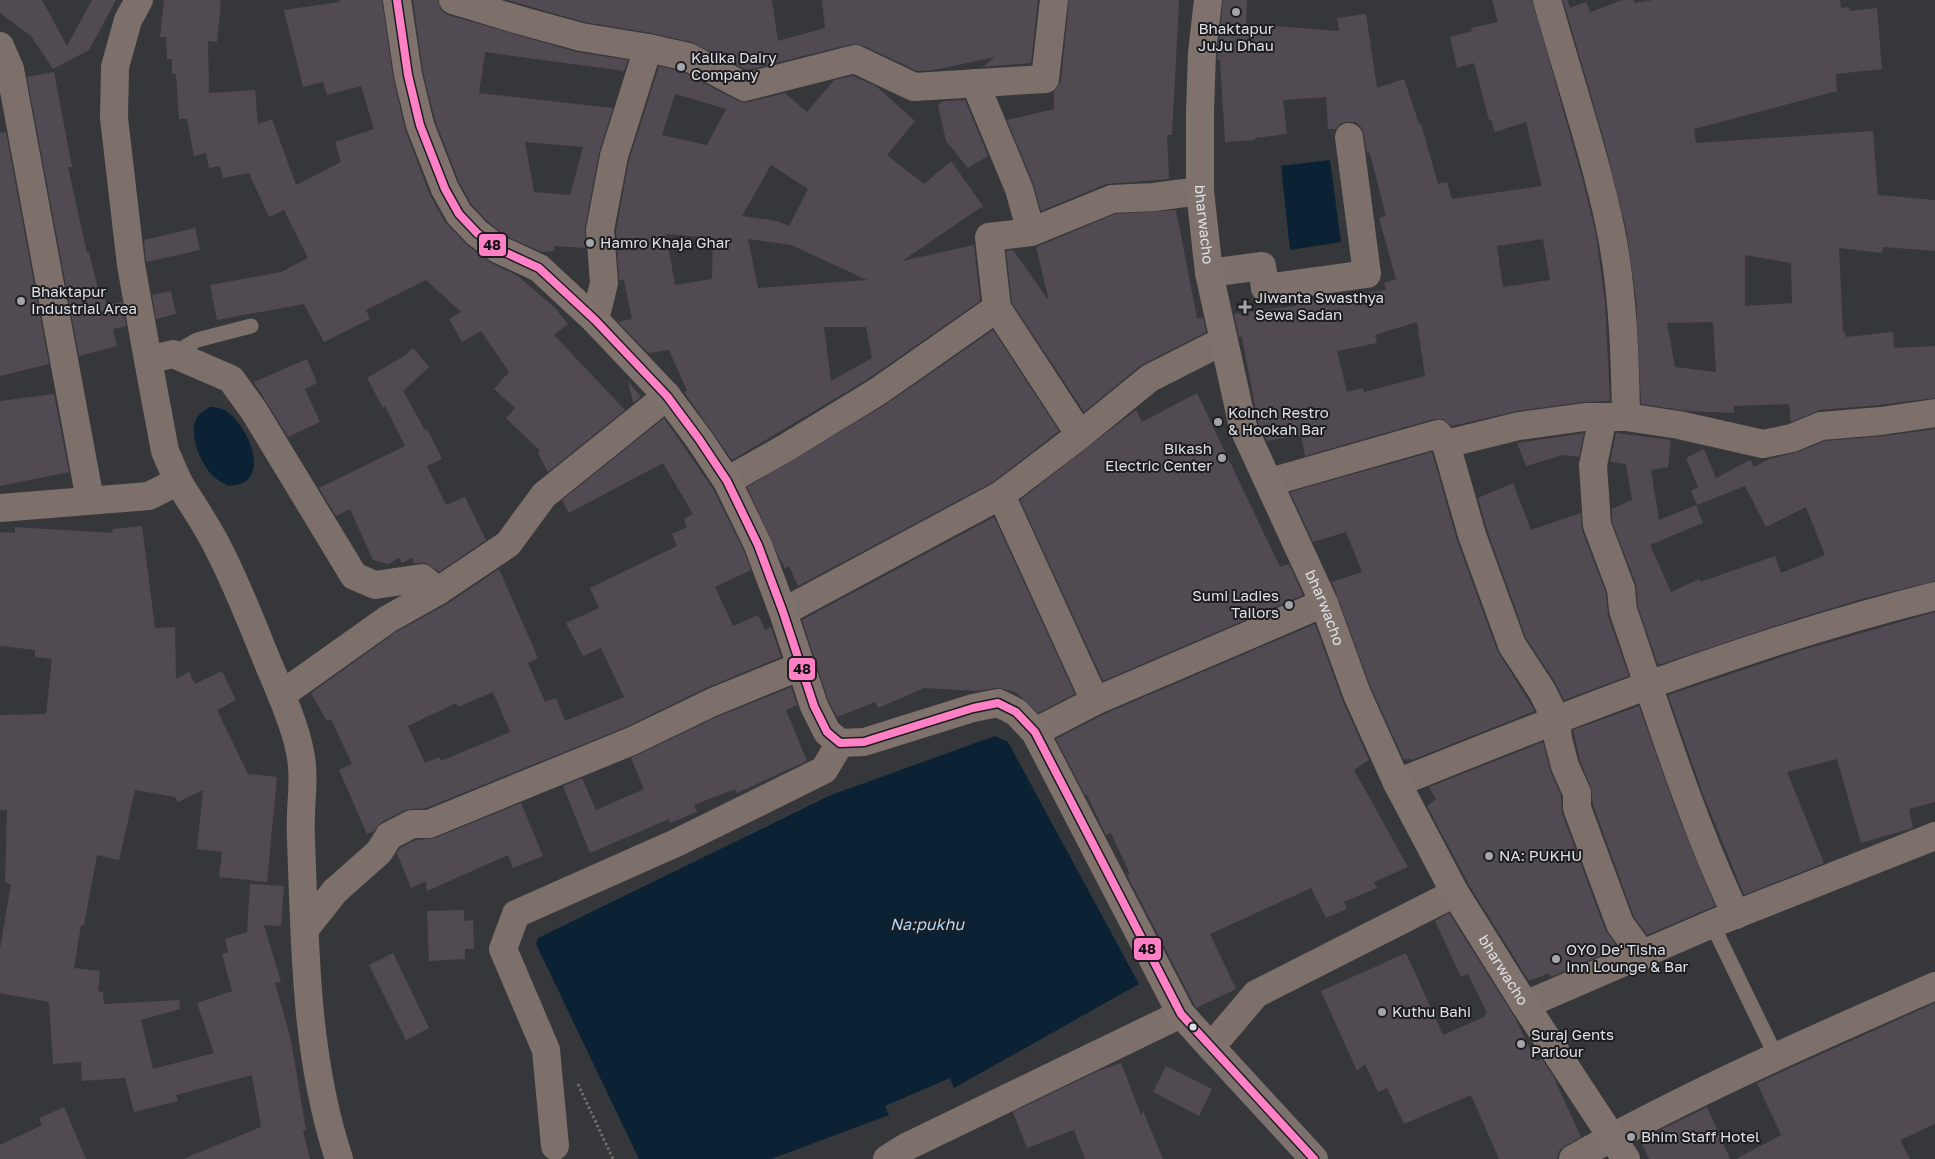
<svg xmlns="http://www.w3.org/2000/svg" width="1935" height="1159" viewBox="0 0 1935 1159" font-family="'Golos Text',sans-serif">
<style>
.water{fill:#0a2233}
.building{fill:#514a53;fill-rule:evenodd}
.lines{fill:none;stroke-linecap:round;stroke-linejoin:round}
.path{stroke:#726c6a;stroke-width:3;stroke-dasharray:2.5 2.5;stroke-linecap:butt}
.lane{stroke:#7d706a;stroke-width:15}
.street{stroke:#7d706a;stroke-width:28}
.secondary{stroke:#7f726c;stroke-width:28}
.primary{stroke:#7c716d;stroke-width:28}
.bus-1-casing{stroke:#1d1d21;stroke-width:11}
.bus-1{stroke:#ff80c5;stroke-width:8}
.poi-dot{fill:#a4a5aa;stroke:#1d1d21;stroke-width:2}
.bus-dot{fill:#dfe0e5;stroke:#1d1d21;stroke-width:2}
.labels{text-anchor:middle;stroke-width:4;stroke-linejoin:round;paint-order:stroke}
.poi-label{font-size:15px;fill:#dfe0e5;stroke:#1d1d21;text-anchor:start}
.street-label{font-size:15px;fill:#dfe0e5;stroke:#1d1d21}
.water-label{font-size:16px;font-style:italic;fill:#acd7f8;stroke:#1d1d21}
.line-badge{stroke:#1d1d21;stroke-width:2}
.pale-badge-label{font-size:14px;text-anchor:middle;font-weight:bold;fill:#111}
</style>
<rect width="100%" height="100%" fill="#36373b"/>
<g class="water">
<polygon points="1330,160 1341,242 1290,250 1281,166"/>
<path d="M210,407C218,407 225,409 231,415C245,427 263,461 249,478C244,484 236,485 228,486C223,483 216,479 212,475C200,462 185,429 200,414C203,411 207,409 210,407Z"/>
<polygon points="995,736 1008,742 1139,984 954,1088 950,1078 885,1106 889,1115 771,1159 639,1159 536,944 538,938 831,795"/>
</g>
<g class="building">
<polygon points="0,0 42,0 67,46 92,0 116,0 89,50 53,69 31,36 0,13"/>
<polygon points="164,0 221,0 217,42 208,41 209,93 255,90 258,124 272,119 296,185 341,162 335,142 374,129 361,86 327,95 323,82 303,87 284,10 340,2 340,0 382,0 393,77 405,129 430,195 445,222 467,245 491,263 518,276 555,308 568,324 554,335 625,410 548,472 538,453 540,451 506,418 515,408 494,389 509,372 481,331 462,342 449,319 461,312 426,280 366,310 370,319 324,342 304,304 217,320 210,285 281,272 308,258 284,210 269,217 249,173 223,178 220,166 209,168 206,153 194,156 187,119 179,119 176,74 172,74 172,59 167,59 166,37 160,37"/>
<path d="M413,0H438L441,10L448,15L577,52L628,60L624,71L485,52L479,93L613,108L599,153L585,227L586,248L554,246V251L542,252L506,236L487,221L472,205L459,182L435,120L423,72ZM525,142L583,147L570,195L534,192Z"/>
<polygon points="507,0 772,0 778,41 825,28 822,0 1038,0 1031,63 983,67 995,57 934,70 917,71 864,46 852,44 747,70 691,42 651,33 584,22"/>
<polygon points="1069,0 1179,0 1172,135 1167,135 1169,179 1106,184 1041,211 1033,183 1007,120 1054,109 1054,91 1061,81"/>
<path d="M1223,0H1247L1246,24L1339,31L1337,18L1366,14L1377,88L1404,79L1419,124H1421L1438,184L1447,182L1452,199L1542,186L1526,122L1495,132L1491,120H1489L1474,63L1457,68L1450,37L1472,31L1471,28L1498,22L1492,0H1532L1582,177L1596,234L1605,302L1610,401L1583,402L1517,411L1452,426L1443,419H1434L1305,456L1301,435L1267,441L1258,422L1242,337H1239L1234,314L1296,306L1295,304L1329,297V299L1386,290L1384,283L1396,279L1379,218L1386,216L1372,161L1369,152L1367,153L1364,134L1361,127L1355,122H1346L1340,124L1336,129H1328L1326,97L1283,100L1287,134L1255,138V140L1225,142L1220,60H1217ZM1543,239L1550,280L1503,287L1497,246ZM1417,322L1425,376L1364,392L1363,388L1347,392L1337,351L1377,343L1375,335Z"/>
<path d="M1563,0H1567L1570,8L1586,2L1590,12L1623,0H1633L1635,3L1653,0H1840L1841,8L1849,7L1850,11L1877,8L1882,69L1836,74L1837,91L1694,129L1696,143L1873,131L1878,195L1935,200V251L1883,247L1882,253L1839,248L1843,332H1845L1846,337L1893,332L1894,348L1935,346V398L1879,405L1820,410L1791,422L1789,404L1734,406V413L1689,411L1641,404L1636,299L1626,228L1604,140ZM1745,255L1791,263L1792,303L1745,306ZM1713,322L1716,372L1675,367L1667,323Z"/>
<path d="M659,66L683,72L738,101L749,102L785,93L807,112L834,80L853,76L876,86L915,121L887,155L924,184L951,161L983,206L902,261L974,245L980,301L868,379L732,460L684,392L687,391L669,350L648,353L618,322L632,319L624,280H619L616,231L629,160ZM675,94L726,109L707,145L662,135ZM771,165L808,189L789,226L777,221L742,216ZM666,234L713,238L712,279L675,285ZM748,239L791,245L867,280L758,288ZM824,327H866L872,358L831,381Z"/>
<polygon points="54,72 72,167 68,167 87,253 89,252 100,297 104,296 107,305 122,302 126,326 113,329 117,346 79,356 27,77"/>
<polygon points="965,100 988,156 968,168 946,141 938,105 943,101"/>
<polygon points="6,132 49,364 0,376 0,133"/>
<polygon points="1176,210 1197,318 1203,318 1206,332 1140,366 1084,412 1012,303 1006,251 1013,250 1049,301 1036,247 1115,214"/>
<polygon points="195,228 200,250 146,262 144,240"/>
<polygon points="171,291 176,314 156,319 152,295"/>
<polygon points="993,330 1059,431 993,482 798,586 789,566 785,568 779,557 747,487 885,405"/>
<polygon points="413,348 429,367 403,391 425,430 427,429 442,459 427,466 446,505 465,497 486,540 439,572 426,563 414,563 412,558 402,563 399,558 388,564 373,560 350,509 336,516 319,488 405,446 385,406 383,408 367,378 404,356"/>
<polygon points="307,359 317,383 305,389 320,422 288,437 254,382"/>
<polygon points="628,381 641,397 633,403"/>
<polygon points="1197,393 1280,567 1289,564 1303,595 1103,681 1020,500 1136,410 1142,422"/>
<polygon points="54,394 69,472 0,486 0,401"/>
<path d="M664,418L713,489L744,551L751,570L715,587L733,626L758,615L765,630L771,627L781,657L706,688L626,727L426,808L405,810L382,822L374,831L367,834L339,770L352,764L331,719L327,721L311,693L396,632L447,604L499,569L538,658L528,663L545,702L556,698L565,721L624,697L601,648L583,656L566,623L599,608L590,588L677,546L672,534L687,527L684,519L693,514L663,463L569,513L562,500ZM493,692L510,732L441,761L439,757L425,763L408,726L456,703L458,707Z"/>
<polygon points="1935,429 1935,581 1862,599 1793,620 1658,665 1638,607 1636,584 1612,522 1612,509 1632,500 1626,464 1610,462 1616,433 1671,440 1668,467 1651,470 1659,520 1696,505 1703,523 1650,545 1671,592 1699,579 1700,582 1775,556 1781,573 1825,555 1806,507 1766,527 1745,486 1697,505 1691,491 1698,487 1686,458 1704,449 1716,478 1750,460 1754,467 1769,459 1798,452 1825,441 1883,436"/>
<polygon points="1584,433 1579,457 1563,455 1526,466 1517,443"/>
<polygon points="1432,452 1457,540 1497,650 1535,711 1412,760 1410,758 1404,760 1371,688 1332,582 1362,572 1346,532 1313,542 1290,492"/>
<polygon points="1513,483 1531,530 1581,513 1582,530 1606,593 1608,615 1629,676 1564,700 1555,682 1526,638 1487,530 1478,498"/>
<polygon points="994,517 1075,694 1038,713 1017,693 1004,689 995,688 978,691 924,688 878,708 875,702 837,717 828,700 802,620"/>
<polygon points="142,526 155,628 175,627 176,679 189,672 195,684 222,671 236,700 217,710 248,774 277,777 267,882 219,877 222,852 197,849 203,790 178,802 175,797 135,790 119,860 97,855 84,925 81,925 74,968 100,971 98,991 103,992 104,1004 179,1000 180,1009 141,1020 153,1069 214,1053 197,1003 232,991 222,954 228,952 225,939 247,932 250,884 284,886 281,926 264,925 281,982 275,983 291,1040 306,1130 303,1131 310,1159 183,1159 261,1127 252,1075 176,1095 178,1101 134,1112 125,1078 82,1081 81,1062 53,1064 49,1002 0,993 0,949 11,884 5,883 7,810 0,810 0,715 46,714 52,659 35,657 35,650 0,646 0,532 15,533 15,527 113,533 112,529"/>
<polygon points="1935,612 1935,802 1909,809 1913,828 1861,843 1837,759 1787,772 1824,863 1744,895 1704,797 1668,695 1802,650"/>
<polygon points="1315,624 1342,699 1369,760 1354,770 1408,867 1374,882 1377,888 1344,902 1347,909 1326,918 1311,888 1210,934 1236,989 1196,1008 1127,875 1130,874 1111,833 1106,835 1087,795 1085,795 1056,739 1102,715"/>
<polygon points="791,687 797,705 786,710 807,761 737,793 735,789 694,805 697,812 670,823 669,819 590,853 563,786 582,778 596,810 644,789 631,758 719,716"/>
<polygon points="1639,706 1675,808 1715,906 1647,935 1634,917 1593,805 1591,787 1580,761 1573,730"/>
<polygon points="1543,742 1550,770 1561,796 1562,813 1605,929 1618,948 1551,977 1549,973 1529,981 1469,885 1427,806 1436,799 1429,787"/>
<polygon points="521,803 543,856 513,868 508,855 427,891 426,881 411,888 397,853 400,848 416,840 435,838"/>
<polygon points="464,910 464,921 473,920 474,949 465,949 465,959 429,961 427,911"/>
<polygon points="1449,913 1515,1018 1536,1061 1542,1059 1553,1076 1581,1137 1565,1146 1559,1151 1557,1159 1499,1159 1471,1095 1404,1124 1387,1088 1378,1092 1365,1064 1357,1071 1321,991 1406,953 1443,1035 1486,1016 1485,1014 1487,1013 1468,974 1461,977 1435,921"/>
<polygon points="393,953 429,1028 406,1040 369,965"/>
<polygon points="1935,1003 1935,1124 1900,1140 1910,1159 1736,1159 1781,1135 1757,1083"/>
<polygon points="1121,1063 1141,1115 1143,1111 1163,1159 1085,1159 1074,1130 1027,1148 1013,1112 1098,1071"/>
<polygon points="1166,1066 1212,1089 1199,1116 1153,1092"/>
<polygon points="64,1107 86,1159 0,1159 0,1145 42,1125 39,1118"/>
<polygon points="1707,1107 1730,1159 1649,1159 1640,1140"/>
</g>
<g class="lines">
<polyline class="path" points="578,1084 613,1159"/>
<g class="lane">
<polyline points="173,354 197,340 251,326"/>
<polyline points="1712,924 1776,1056"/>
</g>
<g class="street">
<polyline points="139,0 128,20 115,67 114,118 131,265 148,360 165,451 178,481"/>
<polyline points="453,0 519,20 581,37 648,48 688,57 745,87 855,59 914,87 1045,79 1054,0"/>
<polyline points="0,46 10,69 90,500"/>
<polyline points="975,83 1019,189 1031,232"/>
<polyline points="1209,273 1262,266 1265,288 1367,274 1349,137"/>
<polyline points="595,320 604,283 600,230 614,156 648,48"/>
<polyline points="148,360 173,354 231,379 254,411 354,576 375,585 422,578 438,591"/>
<path d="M1603,417L1593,465L1597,525L1621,589L1623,610C1658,713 1690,817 1736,915"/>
<polyline points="1626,417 1679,425 1763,444 1792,438 1821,426 1881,421 1935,413"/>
<polyline points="1080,435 997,308 989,237 1031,232 1112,199 1154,197 1200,191"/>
<polyline points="1446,444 1472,535 1512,645 1542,691 1556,719 1558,739 1565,766 1577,793 1577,808 1620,924 1643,956"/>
<polyline points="727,481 782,450 877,392 997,308"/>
<path d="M1270,482L1438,434L1446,444L1519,426L1585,417H1626C1625,355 1623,293 1611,231C1595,154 1568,76 1547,0"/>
<polyline points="1001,495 1095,701"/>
<path d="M0,508L149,496L178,481C191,503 206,524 217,546C237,584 252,624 268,663C279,689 295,725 300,752C306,781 299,809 301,838C305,946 305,1056 339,1159"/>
<polyline points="783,612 1001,495 1080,435 1150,378 1223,341"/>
<polyline points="281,695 388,619 438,591 508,544 544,495 667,396"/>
<polyline points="1035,732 1095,701 1324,603"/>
<path d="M1397,783C1573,712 1750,642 1935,596"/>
<polyline points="305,929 335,891 379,852 389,836 412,824 429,824 632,741 713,702 801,666"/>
<polyline points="1525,1005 1712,924 1935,836"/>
<polyline points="1211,1047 1256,994 1455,893"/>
<polyline points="555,1146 546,1050 503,949 516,914 676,843 824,770 840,743"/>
<polyline points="887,1159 906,1147 1181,1014"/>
<path d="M1573,1159C1690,1093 1812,1040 1935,986"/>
</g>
<g class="secondary">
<polyline points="397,0 408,75 420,125 445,189 459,214 477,233 498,249 539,268 595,320 667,396 699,439 727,481 758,545 783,612 814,706 827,732 840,743 864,742 973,708 998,703 1016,712 1035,732 1181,1014 1211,1047"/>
<path id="s1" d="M1208,0L1202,53L1200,111V191L1209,273L1243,427L1324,603L1357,694L1397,783L1455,893L1525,1005L1626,1159"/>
</g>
<polyline class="primary" points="1211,1047 1314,1159"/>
<defs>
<polyline id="bus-1" points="397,0 408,75 420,125 445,189 459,214 477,233 498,249 539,268 595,320 667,396 699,439 727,481 758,545 783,612 814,706 827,732 840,743 864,742 973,708 998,703 1016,712 1035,732 1181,1014 1314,1159"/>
</defs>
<use href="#bus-1" class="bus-1-casing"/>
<use href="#bus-1" class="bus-1"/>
</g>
<g class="poi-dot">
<circle cx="1236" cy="12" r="5"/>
<circle cx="681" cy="67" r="5"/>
<circle cx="590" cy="243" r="5"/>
<circle cx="21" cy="301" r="5"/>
<path d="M1242.5 299.5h5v5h5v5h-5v5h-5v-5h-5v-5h5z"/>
<circle cx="1218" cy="422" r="5"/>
<circle cx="1222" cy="458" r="5"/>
<circle cx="1289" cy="605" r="5"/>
<circle cx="1489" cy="856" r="5"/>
<circle cx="1556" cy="959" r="5"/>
<circle cx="1382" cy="1012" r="5"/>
<circle cx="1521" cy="1044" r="5"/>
<circle cx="1631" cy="1137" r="5"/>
</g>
<circle class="bus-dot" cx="1193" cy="1027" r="4.5"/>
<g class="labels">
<g class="poi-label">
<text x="1236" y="34" text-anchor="middle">Bhaktapur<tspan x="1236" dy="17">JuJu Dhau</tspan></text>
<text x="691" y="63">Kalika Dairy<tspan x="691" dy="17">Company</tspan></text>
<text x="600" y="248">Hamro Khaja Ghar</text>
<text x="31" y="297">Bhaktapur<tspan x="31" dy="17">Industrial Area</tspan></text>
<text x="1255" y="303">Jiwanta Swasthya<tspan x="1255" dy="17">Sewa Sadan</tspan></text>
<text x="1228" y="418">Koinch Restro<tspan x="1228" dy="17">&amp; Hookah Bar</tspan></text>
<text x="1212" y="454" text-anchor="end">Bikash<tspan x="1212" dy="17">Electric Center</tspan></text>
<text x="1279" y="601" text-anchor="end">Sumi Ladies<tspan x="1279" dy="17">Tailors</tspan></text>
<text x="1499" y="861">NA: PUKHU</text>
<text x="1566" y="955">OYO De' Tisha<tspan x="1566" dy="17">Inn Lounge &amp; Bar</tspan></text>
<text x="1392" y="1017">Kuthu Bahi</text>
<text x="1531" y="1040">Suraj Gents<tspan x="1531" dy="17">Parlour</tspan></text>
<text x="1641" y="1142">Bhim Staff Hotel</text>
</g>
<g class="street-label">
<text dy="5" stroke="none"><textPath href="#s1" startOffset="225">bharwacho</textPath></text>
<text dy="5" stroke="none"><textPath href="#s1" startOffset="630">bharwacho</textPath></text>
<text dy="5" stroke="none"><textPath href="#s1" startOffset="1035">bharwacho</textPath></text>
</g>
<g class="water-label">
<text x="927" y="930">Na:pukhu</text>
</g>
</g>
<g class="line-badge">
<rect x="478" y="233" width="29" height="24" rx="5" fill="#ff80c5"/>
<rect x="788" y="657" width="28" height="24" rx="5" fill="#ff80c5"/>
<rect x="1133" y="937" width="29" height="24" rx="5" fill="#ff80c5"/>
</g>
<g class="pale-badge-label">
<text x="492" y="250">48</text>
<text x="802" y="674">48</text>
<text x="1147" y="954">48</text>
</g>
</svg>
